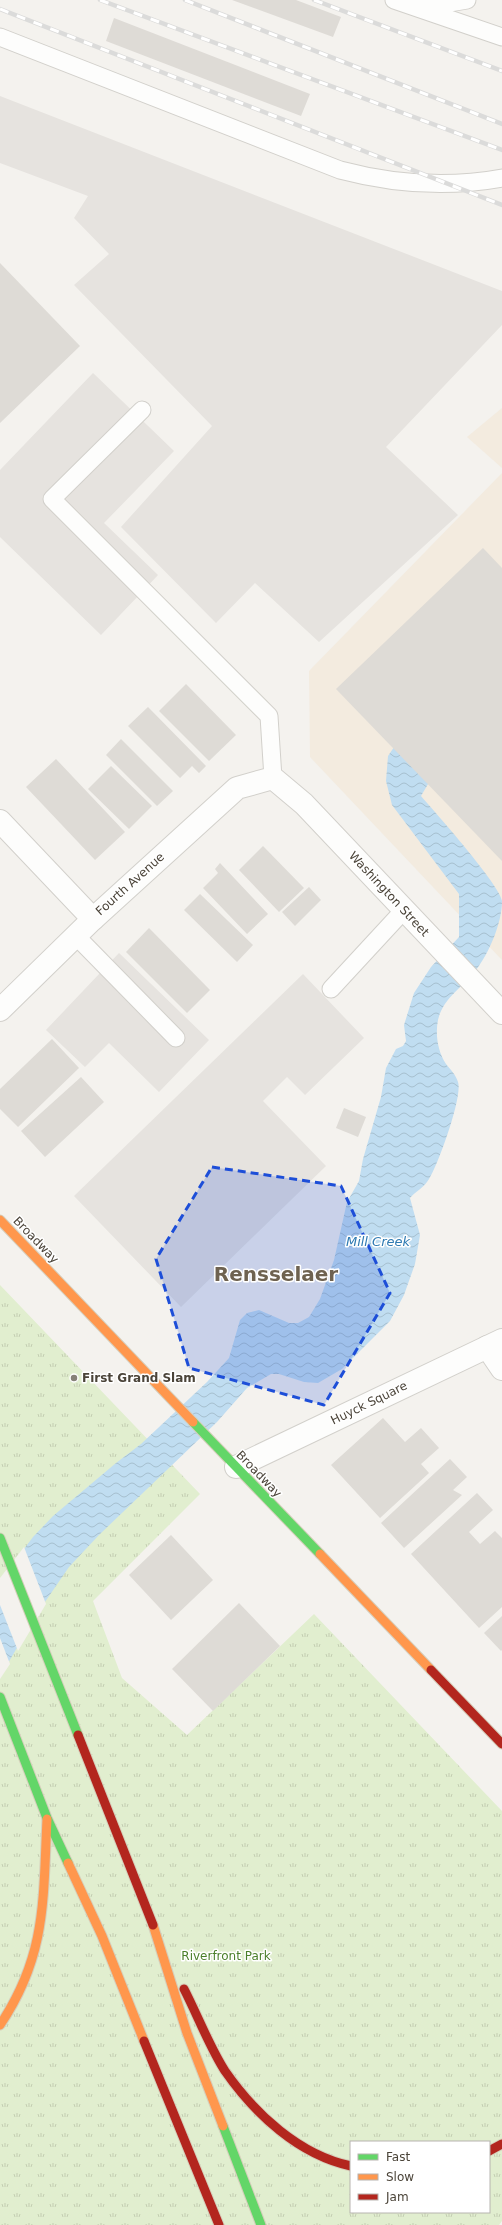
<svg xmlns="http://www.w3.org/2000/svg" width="502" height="2225" viewBox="0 0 502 2225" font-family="'DejaVu Sans',sans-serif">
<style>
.commercial{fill:#f3ebdf}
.grass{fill:url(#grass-tufts);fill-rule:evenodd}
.parking{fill:#e6e3df}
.water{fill:url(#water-waves)}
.pier{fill:#f4f2ee}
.building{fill:#dedbd6}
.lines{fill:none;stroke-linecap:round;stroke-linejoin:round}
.lane-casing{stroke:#d2d0cb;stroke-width:19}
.street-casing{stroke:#d2d0cb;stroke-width:24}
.fast-casing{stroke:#d6cebb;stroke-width:11}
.slow-casing{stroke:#d6cebb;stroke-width:11}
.jam-casing{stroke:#d6cebb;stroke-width:11}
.lane{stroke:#fdfdfc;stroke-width:17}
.street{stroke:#fdfdfc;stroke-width:22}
.fast{stroke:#63d668;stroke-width:9}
.slow{stroke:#ff974d;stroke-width:9}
.jam{stroke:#b3261e;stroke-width:9}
.rail-casing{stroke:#dbdbda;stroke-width:4.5}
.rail{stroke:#fff;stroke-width:3;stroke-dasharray:9;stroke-linecap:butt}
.marked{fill:#1d4ed8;fill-opacity:0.2;stroke:#1d4ed8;stroke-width:3;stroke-dasharray:8 5;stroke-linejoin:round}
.poi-dot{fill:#868178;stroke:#fff;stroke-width:1.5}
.labels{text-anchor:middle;stroke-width:3;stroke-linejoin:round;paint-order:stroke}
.street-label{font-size:12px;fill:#4b4439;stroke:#fff}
.poi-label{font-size:12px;font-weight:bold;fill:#4b4439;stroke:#fff;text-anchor:start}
.park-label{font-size:12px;fill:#4a7f2a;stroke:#fff}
.water-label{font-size:13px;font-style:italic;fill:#2e7ab2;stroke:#fff}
.town-label{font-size:20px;font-weight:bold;fill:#6e6250;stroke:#fff}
</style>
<defs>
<pattern id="grass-tufts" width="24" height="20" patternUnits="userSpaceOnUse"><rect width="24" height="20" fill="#e1eecf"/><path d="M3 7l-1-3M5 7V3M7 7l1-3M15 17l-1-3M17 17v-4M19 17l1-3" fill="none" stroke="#c3cdb2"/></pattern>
<pattern id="water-waves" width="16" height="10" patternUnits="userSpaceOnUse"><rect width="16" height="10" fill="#c0ddf1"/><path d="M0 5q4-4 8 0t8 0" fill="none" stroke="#a6bfcf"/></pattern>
</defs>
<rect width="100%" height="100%" fill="#f4f2ee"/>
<g class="commercial">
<polygon points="502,408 502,468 467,437"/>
<polygon points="502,473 502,960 310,757 309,671"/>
</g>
<path class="grass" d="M0,1285L200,1494L93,1601L122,1678L187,1735L314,1614L502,1811V2221L499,2225H0ZM351,2142H489V2212H351Z"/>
<g class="parking">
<polygon points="0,96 502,291 502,325 386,447 458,515 319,642 255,583 216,623 121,527 212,426 74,285 109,254 74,218 88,196 0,163"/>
<polygon points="93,373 174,451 104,523 158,575 101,635 0,537 0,470"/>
<polygon points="119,953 209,1040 159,1092 109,1043 85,1067 46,1030"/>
<polygon points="303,974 364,1038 305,1095 287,1077 263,1101 326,1166 181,1307 74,1196"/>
</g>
<path class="water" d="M502,587V658L421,796C435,812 500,885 502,901C502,923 489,953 476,970C463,987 443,998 438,1020C435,1035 438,1052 446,1064C450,1069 456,1075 458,1082C463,1096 438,1165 429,1179C424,1188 416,1191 410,1198L420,1235L415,1264L404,1295L390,1321L342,1369L318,1383L304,1382L279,1374H271L247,1388L217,1422L99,1535L69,1567L36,1615L0,1677V1581L33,1537L53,1516L116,1463L141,1444L207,1382L229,1358L240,1320L247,1313L259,1310L289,1323H298L309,1317L320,1299L334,1260L347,1202L359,1181L363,1159L381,1097L386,1068L396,1049L403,1046L406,1041L404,1025L414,993L431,967L459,937V894L392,805L386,781L388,756Z"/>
<g class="pier">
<polygon points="24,1547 46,1604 18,1651 0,1605 0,1578"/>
<polygon points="0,1638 10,1664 0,1679"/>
</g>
<g class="building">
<polygon points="232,0 296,0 341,17 333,37"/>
<polygon points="114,18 310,94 301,116 106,41"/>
<polygon points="0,263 80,346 0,423"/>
<polygon points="483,548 502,568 502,861 336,689"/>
<polygon points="186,684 236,735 209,761 159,711"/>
<polygon points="148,707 206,766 199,773 192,766 180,778 128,726"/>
<polygon points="121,739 173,791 157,806 106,755"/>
<polygon points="56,759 125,832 95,860 26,787"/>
<polygon points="111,766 152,806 129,829 88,789"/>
<polygon points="263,846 304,888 279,912 239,870"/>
<polygon points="220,863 268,914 247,934 203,888 218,873 215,869"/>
<polygon points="309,887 321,900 295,926 282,912"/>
<polygon points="200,894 253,945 237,962 184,910"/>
<polygon points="149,928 210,990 187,1013 126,952"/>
<polygon points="52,1039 79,1068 18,1127 0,1109 0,1089"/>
<polygon points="81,1077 104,1102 45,1157 21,1131"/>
<polygon points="344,1108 366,1117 358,1137 336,1128"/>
<polygon points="383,1418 405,1442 421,1428 439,1448 421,1464 429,1473 380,1518 331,1465"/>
<polygon points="450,1459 467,1477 453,1490 462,1495 404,1548 381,1523"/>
<polygon points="477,1493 493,1510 469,1532 480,1544 495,1531 502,1538 502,1607 479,1628 411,1554"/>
<polygon points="171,1535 213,1580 171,1620 129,1575"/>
<polygon points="239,1603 280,1646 213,1711 172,1669"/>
<polygon points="502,1616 502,1650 501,1651 484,1633"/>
</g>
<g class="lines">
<defs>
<g id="lane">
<polyline points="394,0 502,37"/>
<polyline points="420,8 467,0"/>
<path d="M0,37L340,170C393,184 448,188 502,178"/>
<polyline points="142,410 52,499 269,716 273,778"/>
<polyline points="75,935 176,1038"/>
<polyline points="331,989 404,910"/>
</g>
<g id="street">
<polyline points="0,821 93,919"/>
<polyline points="0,1010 93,919 237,788 273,778 304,804 502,1013"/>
<polyline points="487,1347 502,1369"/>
<polyline points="236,1467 502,1340"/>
</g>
<g id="fast">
<polyline points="193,1422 320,1554"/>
<polyline points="0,1538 78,1735"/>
<polyline points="0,1697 47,1818 68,1863"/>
<polyline points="223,2126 261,2225"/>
</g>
<g id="slow">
<polyline points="0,1220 193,1422"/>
<polyline points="320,1554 431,1670"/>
<polyline points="68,1863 102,1936 144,2041"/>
<polyline points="153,1925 187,2033 223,2126"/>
<path d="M0,2025C47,1955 43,1899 47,1819"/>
</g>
<g id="jam">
<polyline points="431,1670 502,1744"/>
<polyline points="78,1735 153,1925"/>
<path d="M184,1989C197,2014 210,2048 225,2071C255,2114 299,2155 351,2166"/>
<polyline points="144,2041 219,2225"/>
<polyline points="489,2151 502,2144"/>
</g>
</defs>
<use href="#lane" class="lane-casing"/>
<use href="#street" class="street-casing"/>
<use href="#fast" class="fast-casing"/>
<use href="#slow" class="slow-casing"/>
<use href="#jam" class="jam-casing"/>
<use href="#lane" class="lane"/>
<use href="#street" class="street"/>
<use href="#fast" class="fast"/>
<use href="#slow" class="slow"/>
<use href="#jam" class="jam"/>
<defs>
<g id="rail">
<polyline points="100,0 502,150"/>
<polyline points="185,0 502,124"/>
<polyline points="314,0 502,71"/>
<polyline points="0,9 502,205"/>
</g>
</defs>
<use href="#rail" class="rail-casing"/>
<use href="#rail" class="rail"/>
</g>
<path class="marked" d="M212,1167L341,1186L390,1293L324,1405L189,1368L156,1259Z"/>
<circle class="poi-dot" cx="74" cy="1378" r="4"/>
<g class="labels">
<g class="street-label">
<text transform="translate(130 884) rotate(-42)" y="4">Fourth Avenue</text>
<text transform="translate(389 894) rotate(47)" y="4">Washington Street</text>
<text transform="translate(36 1240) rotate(46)" y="4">Broadway</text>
<text transform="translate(369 1403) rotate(-26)" y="4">Huyck Square</text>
<text transform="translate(259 1474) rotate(46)" y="4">Broadway</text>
</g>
<g class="poi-label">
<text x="82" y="1382">First Grand Slam</text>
</g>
<g class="park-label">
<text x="226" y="1960">Riverfront Park</text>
</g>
<g class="water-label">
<text x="378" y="1246">Mill Creek</text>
</g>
<g class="town-label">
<text x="276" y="1281">Rensselaer</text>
</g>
</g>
<rect x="350" y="2141" width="140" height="72" fill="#ffffff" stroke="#b7b4b0"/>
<rect x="358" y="2154" width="20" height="6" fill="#63d668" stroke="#b7b4b0"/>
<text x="386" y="2161" font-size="12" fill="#4b4439">Fast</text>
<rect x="358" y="2174" width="20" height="6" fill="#ff974d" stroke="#b7b4b0"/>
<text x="386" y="2181" font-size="12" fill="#4b4439">Slow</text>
<rect x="358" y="2194" width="20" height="6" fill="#b3261e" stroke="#b7b4b0"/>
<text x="386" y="2201" font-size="12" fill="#4b4439">Jam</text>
</svg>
